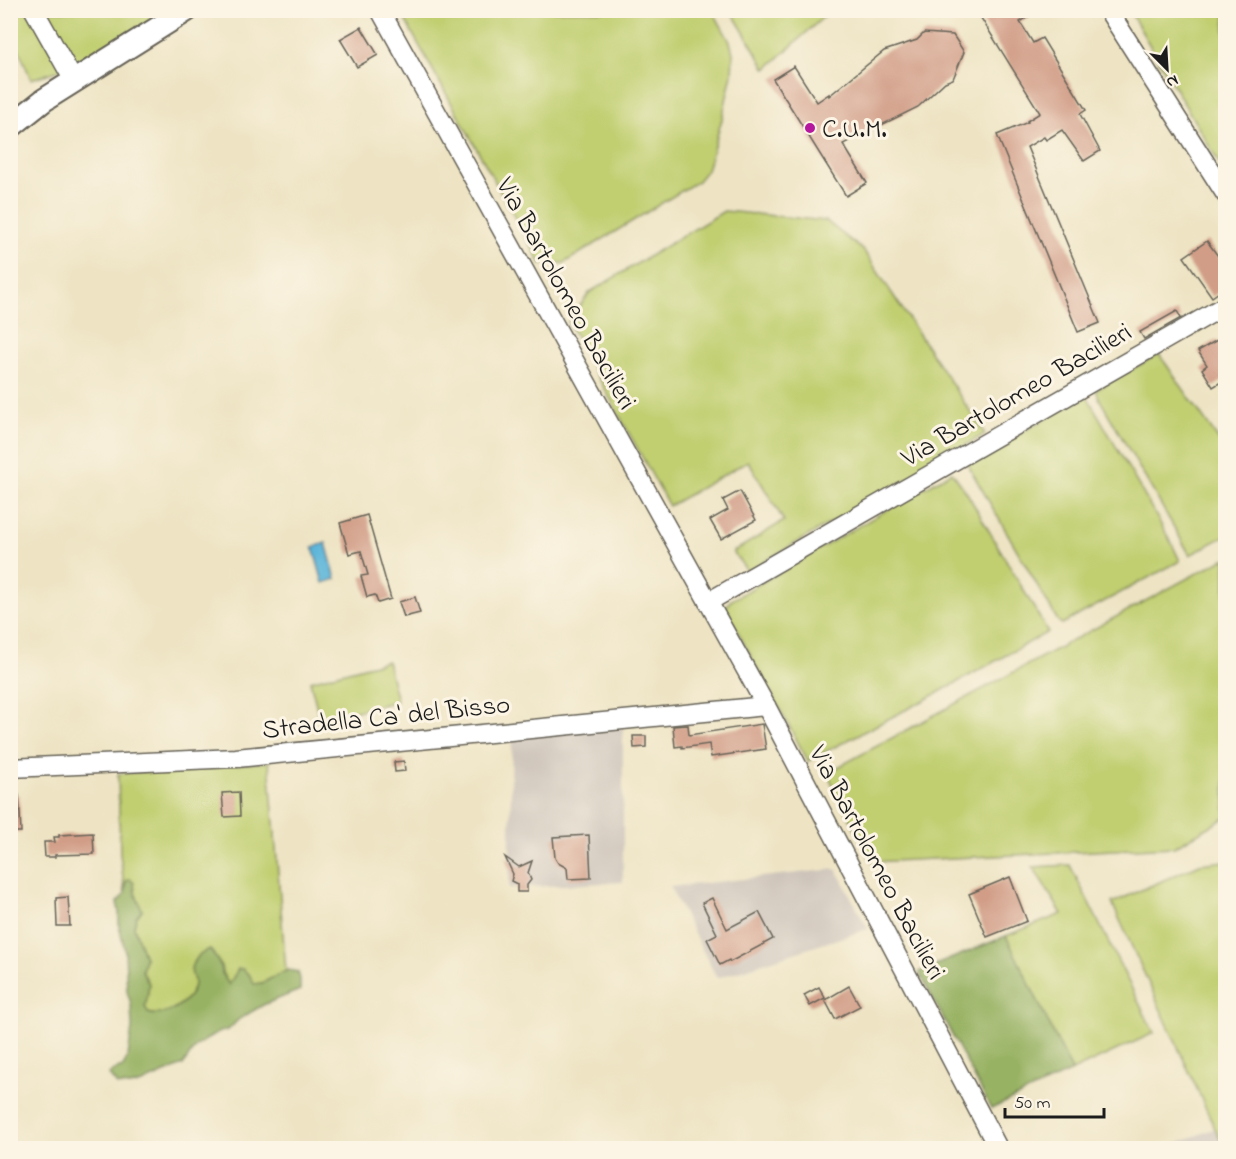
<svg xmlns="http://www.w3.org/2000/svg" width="1236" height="1159" viewBox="0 0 1236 1159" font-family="'Indie Flower',sans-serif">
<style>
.industrial{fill:#ccc2b9}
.green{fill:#c1cf71;stroke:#6e7646;stroke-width:1.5}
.forest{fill:#98b263;stroke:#5a6740;stroke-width:1.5}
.water{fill:#5bb5d9;stroke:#3c687a;stroke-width:1.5}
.building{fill:#d19d87}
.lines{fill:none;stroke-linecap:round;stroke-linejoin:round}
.minor-casing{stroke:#666257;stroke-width:21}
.major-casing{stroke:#666257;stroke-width:26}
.minor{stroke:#fff;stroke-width:18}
.major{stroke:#fff;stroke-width:22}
.poi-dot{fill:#b5179e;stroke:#fcf5e5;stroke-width:2}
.labels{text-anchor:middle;stroke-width:6;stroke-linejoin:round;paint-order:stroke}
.poi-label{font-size:27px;fill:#1c1c1c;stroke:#fcf5e5;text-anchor:start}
.street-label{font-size:27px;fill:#1c1c1c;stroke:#fcf5e5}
</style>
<rect width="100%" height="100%" fill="#fcf5e5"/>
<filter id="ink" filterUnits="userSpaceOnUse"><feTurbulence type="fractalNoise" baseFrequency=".0167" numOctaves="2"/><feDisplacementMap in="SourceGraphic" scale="12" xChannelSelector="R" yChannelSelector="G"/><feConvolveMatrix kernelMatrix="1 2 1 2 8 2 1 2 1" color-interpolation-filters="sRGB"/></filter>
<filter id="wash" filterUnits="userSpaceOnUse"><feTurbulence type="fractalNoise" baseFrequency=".008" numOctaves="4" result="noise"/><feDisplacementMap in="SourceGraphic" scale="24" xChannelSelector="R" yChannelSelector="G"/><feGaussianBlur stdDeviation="1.35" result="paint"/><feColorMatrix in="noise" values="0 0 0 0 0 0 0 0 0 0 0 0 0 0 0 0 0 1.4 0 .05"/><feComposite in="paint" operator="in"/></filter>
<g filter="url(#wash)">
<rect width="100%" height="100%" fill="#eee4c4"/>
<g class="industrial">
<polygon points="623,727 623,882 509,888 512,737"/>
<polygon points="836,869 868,929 717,978 670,887"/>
<polygon points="1219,1127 1225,1148 1163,1148"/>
</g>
<g class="green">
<polygon points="1133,10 1225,11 1225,173 1130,12"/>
<polygon points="11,11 176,11 103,57 31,79 17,45 11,37"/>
<polygon points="400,11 713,11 730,42 733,53 732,74 722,119 707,170 698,181 564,263 541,264"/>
<polygon points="731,11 830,11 766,69"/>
<polygon points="724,211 826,221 864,251 985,434 747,571 733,552 784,521 748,461 669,506 568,322 590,292"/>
<polygon points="1159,354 1225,449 1225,536 1190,555 1100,400 1096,390"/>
<polygon points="1087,396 1171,542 1180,561 1062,624 1058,621 969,467 969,462"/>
<polygon points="952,472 967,493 1048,632 936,694 808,761 725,608 730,601"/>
<polygon points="1225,558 1225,818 1174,847 872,862 827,773"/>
<polygon points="387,661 397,701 320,720 310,681"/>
<path d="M269,762L286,971L262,983L253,984L250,976H234L229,985L222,973L221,966L210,949C202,954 197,956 193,965C190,971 195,976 194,983C193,1001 164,1019 148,1013L145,1006L147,999L149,984L142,971L145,958L134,927L136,918L142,910L135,893L134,883L126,881L125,894L120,854L118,774Z"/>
<polygon points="1225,861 1226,1148 1224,1148 1112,903 1200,864"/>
<polygon points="1070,865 1154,1033 1072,1071 1006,936 1062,914 1033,867"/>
</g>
<g class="forest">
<path d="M130,879L134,883L135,893L142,910L136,918L134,927L145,958L142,971L149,984L147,999L145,1006L148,1013C164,1019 194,1001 194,983C194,978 191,973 191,969C193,958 202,953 210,949L221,966L222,973L229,985L238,969H243L250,976L254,984L262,983L288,970L298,972L300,979V990L263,1005L239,1019L228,1030L218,1032L196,1046L183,1065L142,1083L131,1086L117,1085L109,1075L112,1071L123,1067L128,1056L132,1028L131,1004L127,991L125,951L119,926V912L117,902L125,894L126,881Z"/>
<polygon points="1006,936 1072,1071 991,1109 919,972"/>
</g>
<polygon class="water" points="326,543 336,579 323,583 313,547"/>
<g id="blocks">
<g class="building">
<polygon points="976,10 1039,10 1020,22 1033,43 1042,38 1086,110 1080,114 1100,151 1084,161 1062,130 1046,140 1044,137 1027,147 1100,323 1078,332 997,135 1028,122 1027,121 1040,113"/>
<polygon points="361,27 378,55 357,67 340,39"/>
<polygon points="924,33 953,35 964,52 953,79 945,82 918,107 843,144 867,183 846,196 773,79 794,66 817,102 829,94 829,96 884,51 917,40"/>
<polygon points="1207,241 1226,267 1226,287 1212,297 1184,257"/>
<polygon points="1177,311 1181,318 1144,339 1140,332"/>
<polygon points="1217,340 1226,354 1226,379 1213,387 1202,369 1207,365 1198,351"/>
<polygon points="740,491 756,520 721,539 710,520 728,510 723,500"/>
<polygon points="367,515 391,599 378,603 375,595 367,597 361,576 368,575 361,551 349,554 340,523"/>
<polygon points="415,597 420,613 404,617 399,602"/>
<polygon points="762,724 766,749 711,757 709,744 682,748 682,746 675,747 673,726 688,725 689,735"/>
<polygon points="633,736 646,736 646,747 634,748"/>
<polygon points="404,761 405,771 395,772 394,762"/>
<polygon points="239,792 240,816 224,817 222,793"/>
<polygon points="10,795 19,795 21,832 10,832"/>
<polygon points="93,833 94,854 55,855 55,857 45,857 44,842 55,842 54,837 59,837 59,835"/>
<polygon points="589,835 591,878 568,879 567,868 558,863 555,858 553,837"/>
<polygon points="505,857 519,867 532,861 528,873 531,880 527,885 527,892 517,892 517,884 511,881 513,874"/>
<polygon points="1010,877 1027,921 987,937 969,894"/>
<polygon points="68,897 70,926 57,926 56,898"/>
<polygon points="712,898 727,929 759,912 773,939 730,962 729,960 720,965 707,939 717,934 702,903"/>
<polygon points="849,986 860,1006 835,1019 825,1000"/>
<polygon points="819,987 825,998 810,1006 804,995"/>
</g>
</g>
</g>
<g filter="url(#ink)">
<use href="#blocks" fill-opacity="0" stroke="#666257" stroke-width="1.5"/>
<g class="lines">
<defs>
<g id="minor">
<polyline points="34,10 74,81"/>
<polyline points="380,10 766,706 998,1148"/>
<polyline points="1108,10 1226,195"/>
<polyline points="708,602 1226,305"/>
<polyline points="10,768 236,758 766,706"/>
</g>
<polyline id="major" points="10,127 44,100 187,10"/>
</defs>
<use href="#minor" class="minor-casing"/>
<use href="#major" class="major-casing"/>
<use href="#minor" class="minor"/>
<use href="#major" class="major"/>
</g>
</g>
<circle class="poi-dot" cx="810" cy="128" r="6"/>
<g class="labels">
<g class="poi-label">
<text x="822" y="137">C.U.M.</text>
</g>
<g class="street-label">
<text transform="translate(567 293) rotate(61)" y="9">Via Bartolomeo Bacilieri</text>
<text transform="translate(1016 394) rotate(-30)" y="9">Via Bartolomeo Bacilieri</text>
<text transform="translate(386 716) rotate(-6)" y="9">Stradella Ca' del Bisso</text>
<text transform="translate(878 862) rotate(62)" y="9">Via Bartolomeo Bacilieri</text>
</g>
</g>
<rect width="1236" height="1159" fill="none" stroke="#fcf5e5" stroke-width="36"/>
<g transform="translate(1167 69) rotate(156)" stroke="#fcf5e5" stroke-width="4.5" paint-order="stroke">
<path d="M0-4.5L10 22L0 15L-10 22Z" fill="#1c1c1c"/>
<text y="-9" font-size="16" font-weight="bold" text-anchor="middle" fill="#1c1c1c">N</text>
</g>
<path d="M1005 1108v9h99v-9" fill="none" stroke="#1c1c1c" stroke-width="3"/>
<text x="1014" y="1108" font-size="18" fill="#1c1c1c" stroke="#fcf5e5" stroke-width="4.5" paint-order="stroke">50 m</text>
</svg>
